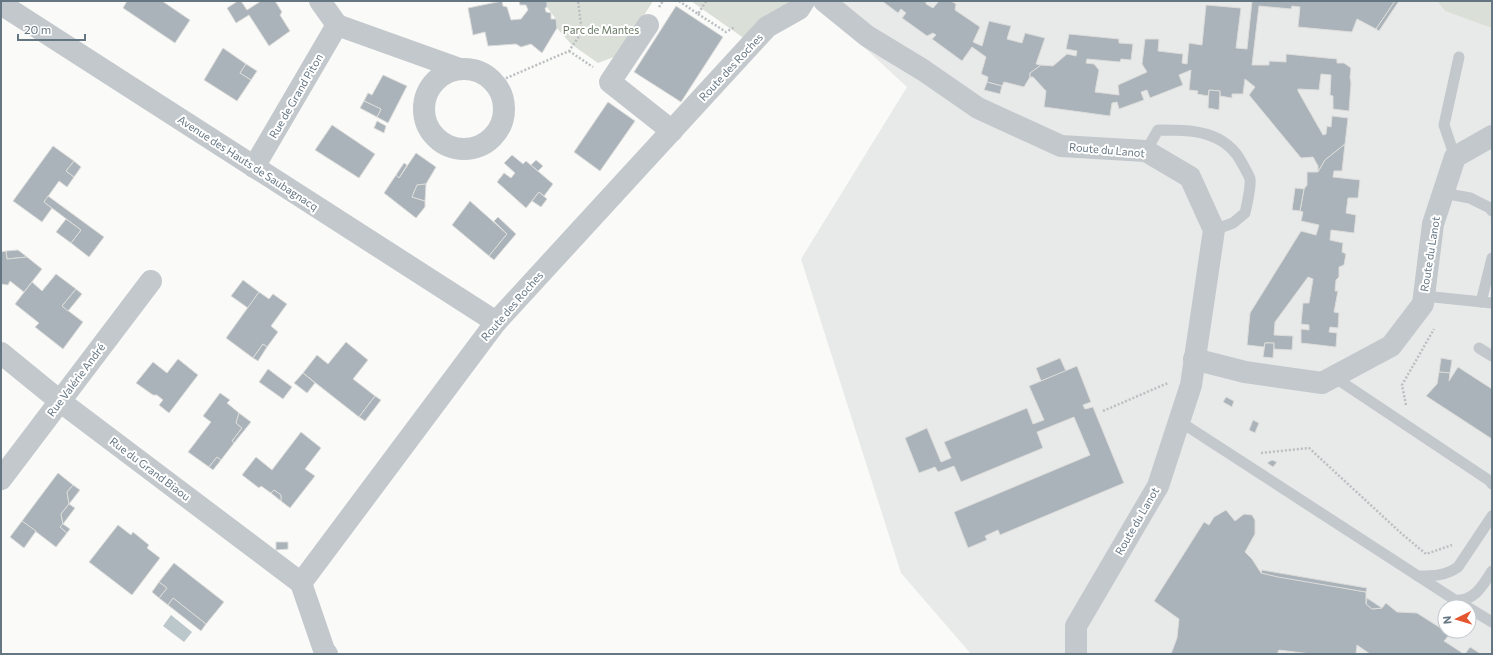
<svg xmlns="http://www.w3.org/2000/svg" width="1493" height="655" viewBox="0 0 1493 655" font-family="Commissioner,sans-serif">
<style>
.built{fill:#e8e9e9;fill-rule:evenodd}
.green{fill:#dadfd7}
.water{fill:#bbc7cb}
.building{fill:#aab3b9;stroke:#dcdcda}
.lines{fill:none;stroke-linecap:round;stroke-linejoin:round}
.path{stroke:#bbbfc2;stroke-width:2.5;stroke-dasharray:2 2;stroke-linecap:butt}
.lane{stroke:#c3c8cc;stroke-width:11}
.street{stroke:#c3c8cc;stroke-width:22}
.labels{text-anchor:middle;stroke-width:4;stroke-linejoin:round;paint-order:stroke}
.park-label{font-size:11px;fill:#687a64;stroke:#fff}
.street-label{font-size:11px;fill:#657683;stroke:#fff}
</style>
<rect width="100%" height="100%" fill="#fafaf8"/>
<path class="built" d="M814,1H1437L1445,11L1492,27V654H971L901,573L801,259L907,87ZM1445,607H1469V631H1445Z"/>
<g class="green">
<polygon points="546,1 653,1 619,55 598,63 571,44 557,28 556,19 547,7"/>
<polygon points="691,1 796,1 745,39"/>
<polygon points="1437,1 1492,1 1492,28 1445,11"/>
</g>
<polygon class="water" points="171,615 192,632 184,642 163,626"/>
<g class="building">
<polygon points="127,1 162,1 190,20 175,43 123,8"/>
<polygon points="238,1 241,1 247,10 261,1 275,1 282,12 280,15 290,31 269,46 249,15 236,23 227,8"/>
<polygon points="502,1 503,6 507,7 511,20 521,19 528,10 526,5 520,5 519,1 547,1 547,7 545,8 546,12 551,13 551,19 556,19 557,28 542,53 531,44 521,47 516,44 488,46 485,32 473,35 468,8"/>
<polygon points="882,1 926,1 926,4 933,8 939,1 951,1 956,4 955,10 980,27 973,42 982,46 989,21 1011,26 1007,39 1022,43 1025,33 1045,38 1036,64 1041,65 1030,73 1030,77 1024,87 1004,82 1002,86 987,82 988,77 981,74 986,57 972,47 962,61 932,39 936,35 933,33 927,36 902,18 906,13 901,9 898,13"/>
<polygon points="1252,1 1395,1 1376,29 1357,19 1352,32 1298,27 1300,7 1292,6 1291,9 1259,6 1252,65 1269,65 1269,61 1286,62 1286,54 1337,59 1337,63 1344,63 1351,68 1350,77 1351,83 1349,111 1333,109 1333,96 1330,95 1331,75 1321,74 1319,90 1298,89 1298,91 1323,135 1326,134 1327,126 1331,127 1332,116 1348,118 1345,144 1325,160 1318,172 1318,166 1313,157 1301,158 1249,95 1255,87 1245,79 1243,94 1232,94 1232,98 1220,96 1220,91 1209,90 1208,96 1197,94 1198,91 1189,90 1191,70 1179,75 1183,85 1150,98 1147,90 1141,92 1144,100 1119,109 1117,102 1112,103 1110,116 1044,107 1046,91 1033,77 1030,77 1030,73 1041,65 1053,66 1067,54 1076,56 1077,51 1066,49 1069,34 1119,39 1119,43 1133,44 1131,60 1121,59 1120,62 1087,59 1086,63 1094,64 1099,70 1095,92 1119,95 1118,85 1147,72 1142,64 1145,39 1159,39 1158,51 1183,54 1182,63 1187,64 1189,43 1202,45 1206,5 1241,8 1236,48 1247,49"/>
<polygon points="1395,1 1399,1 1379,31 1376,29"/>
<polygon points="676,6 723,37 681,102 634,72"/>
<polygon points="223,48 246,64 240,73 251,80 237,101 204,80"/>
<polygon points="246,64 257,71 251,80 240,73"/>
<polygon points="383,75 407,86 388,123 377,117 381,109 364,101 368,93 372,95"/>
<polygon points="987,82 1002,86 1000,94 984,90"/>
<polygon points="1209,90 1220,91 1219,110 1208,108"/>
<polygon points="364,101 381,109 377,117 360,108"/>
<polygon points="608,102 635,121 600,171 574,152"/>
<polygon points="377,121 386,126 384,133 374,128"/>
<polygon points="332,125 375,154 359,178 315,150"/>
<polygon points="1345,144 1342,171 1334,171 1333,177 1360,180 1358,198 1348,198 1346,213 1356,215 1354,233 1331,230 1330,240 1343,243 1342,252 1346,254 1344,265 1339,267 1339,277 1336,280 1335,291 1338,291 1334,312 1339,313 1338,328 1330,327 1329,332 1337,333 1336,347 1301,343 1301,329 1309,330 1309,325 1301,324 1303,303 1309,303 1313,279 1308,277 1275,322 1274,335 1293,336 1292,350 1274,349 1274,343 1265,343 1264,347 1247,345 1250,313 1301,231 1316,235 1319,225 1301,221 1303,212 1300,211 1304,189 1307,185 1307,172 1318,172 1325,160"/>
<polygon points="53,146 74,161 66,171 74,177 67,187 59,181 44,202 52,208 42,222 13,201"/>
<polygon points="416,153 436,167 426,184 417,185 412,197 425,201 425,207 416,218 384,193 396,175 399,178"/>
<polygon points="512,155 523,164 526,161 553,184 544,196 539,192 526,208 497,182 504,173 511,178 515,173 504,163"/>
<polygon points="536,160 543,166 538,171 531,165"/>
<polygon points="74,161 81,167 74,177 66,171"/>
<polygon points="404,163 407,165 399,178 396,175"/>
<polygon points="426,184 425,201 412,197 417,185"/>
<polygon points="1295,188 1304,189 1300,211 1292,210"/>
<polygon points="539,192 547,199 541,207 532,201"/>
<polygon points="48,196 104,237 89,257 71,243 81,230 44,202"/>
<polygon points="470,201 507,234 489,256 452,225"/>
<polygon points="498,217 516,234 494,260 489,256 507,234 494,221"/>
<polygon points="66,219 81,230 71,243 56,232"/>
<polygon points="18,250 27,257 7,259 6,251"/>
<polygon points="6,251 7,259 27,257 42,269 24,292 10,281 8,285 1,284 1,252"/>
<polygon points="56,274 76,289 62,306 83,322 63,349 35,327 39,323 15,304 32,282 42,291"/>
<polygon points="243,280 259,292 248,308 231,296"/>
<polygon points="76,289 82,294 68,311 62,306"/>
<polygon points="259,292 269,299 273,294 287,304 271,326 278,332 267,347 263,344 253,358 226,338"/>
<polygon points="346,342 368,360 353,379 375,396 359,417 303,373 317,355 328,364"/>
<polygon points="1265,343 1274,343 1273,358 1263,357"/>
<polygon points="263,344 267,347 258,361 253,358"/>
<polygon points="1060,358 1066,371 1041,381 1036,368"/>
<polygon points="1441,358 1452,360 1450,373 1439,372"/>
<polygon points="178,359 198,375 169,413 159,405 163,400 157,395 153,395 136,383 153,362 167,373"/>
<polygon points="1077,366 1091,402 1083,405 1085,409 1093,407 1124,483 1000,535 998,530 985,536 987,540 968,548 954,512 1090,455 1074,417 1037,432 1043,448 961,482 954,466 938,472 935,467 919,473 905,438 927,428 941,462 951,458 944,442 1027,408 1033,424 1044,420 1029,386"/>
<polygon points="1458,367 1492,389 1492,439 1426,396 1437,384 1439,372 1450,373 1449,381"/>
<polygon points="268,369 292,387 283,399 259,382"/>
<polygon points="303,373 315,383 307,393 294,383"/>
<polygon points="220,393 230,400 227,403 239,413 236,423 242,428 232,441 234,443 221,460 217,457 209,467 188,452 211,422 203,416"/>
<polygon points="375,396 381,400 365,421 359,417"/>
<polygon points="1226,397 1234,401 1232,407 1223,402"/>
<polygon points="239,413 251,422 234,443 232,441 242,428 236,423"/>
<polygon points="1253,420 1259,423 1255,433 1249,430"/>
<polygon points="301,432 321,448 305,469 315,476 290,508 281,501 281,495 274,490 271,493 261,486 259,488 242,475 256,457 272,470"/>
<polygon points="217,457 221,460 213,470 209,467"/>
<polygon points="1272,460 1277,462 1273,467 1267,463"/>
<polygon points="58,473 73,485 67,492 69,504 61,514 63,524 60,527 67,533 56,547 22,521"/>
<polygon points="73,485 80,490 69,504 67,492"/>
<polygon points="274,490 281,495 281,501 271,493"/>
<polygon points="69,504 75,508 63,524 61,514"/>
<polygon points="1226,510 1235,521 1244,514 1252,515 1255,520 1255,534 1245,552 1252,559 1261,573 1366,592 1366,604 1372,609 1382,608 1386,603 1397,612 1417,613 1450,634 1444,641 1464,654 1370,654 1357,645 1356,654 1311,654 1279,650 1277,654 1171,654 1177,638 1179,619 1154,601 1204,522 1209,525 1214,517"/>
<polygon points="22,521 36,531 24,548 10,537"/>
<polygon points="63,524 70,529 67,533 60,527"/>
<polygon points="118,525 131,535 133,532 149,545 147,548 160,558 132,595 89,562"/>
<polygon points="276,542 288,542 288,549 276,550"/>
<polygon points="174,563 224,602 206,624 173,598 168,605 159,598 167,588 159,582"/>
<polygon points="1262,570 1367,588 1366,592 1278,577 1261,573"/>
<polygon points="159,582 167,588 159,598 152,592"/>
<polygon points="173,598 206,624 201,631 168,605"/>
<polygon points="1367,598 1382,608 1372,609 1366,604"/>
<polygon points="1470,647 1481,654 1465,654"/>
</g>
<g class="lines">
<g class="path">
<polyline points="679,1 698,14 706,1"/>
<polyline points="659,7 663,1"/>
<polyline points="698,14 726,32 735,27"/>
<polyline points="569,51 593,67"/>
<polyline points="495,83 569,51 582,32 578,1"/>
<polyline points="1406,405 1402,385 1434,329"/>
<polyline points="1103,411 1168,383"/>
<polyline points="1261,453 1309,448 1402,534 1426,554 1452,545"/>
</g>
<g class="lane">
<path d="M1146,151L1158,130C1192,130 1226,130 1243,165C1245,169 1249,175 1250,179C1251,188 1247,204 1245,213L1233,223L1214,230"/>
<polyline points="1455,157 1444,125 1459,57"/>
<polyline points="1443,193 1470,198 1490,208 1492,211"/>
<polyline points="1424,296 1492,303"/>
<polyline points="1481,302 1492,258"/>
<polyline points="1479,348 1492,356"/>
<polyline points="1334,377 1490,481 1492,484"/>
<path d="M1179,421L1418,576C1433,576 1445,576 1458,567L1492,516"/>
<path d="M1418,576L1455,600C1474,602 1483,585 1492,571"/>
<polyline points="1469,608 1492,622"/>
</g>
<g class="street">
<polyline points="824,1 867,36 923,70 978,108 1061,146 1146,151 1190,177 1214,230 1191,385 1158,486 1076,626 1076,654"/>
<polyline points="1,4 496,322"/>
<polyline points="337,25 460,69"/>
<polyline points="648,25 610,82 672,131"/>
<circle cx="464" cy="109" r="40"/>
<polyline points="254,167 337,25 320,1"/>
<polyline points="1,353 61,402 301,583"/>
<polyline points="1194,359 1245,372 1322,383 1391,346 1423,304 1433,224 1455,157 1492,136"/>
<polyline points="1,479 151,281"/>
<polyline points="327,654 324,650 301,583 496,322 767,27 799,9 804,1"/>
</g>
</g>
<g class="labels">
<g class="park-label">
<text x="601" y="34">Parc de Mantes</text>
</g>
<g class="street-label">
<text transform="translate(731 67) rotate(-47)" y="4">Route des Roches</text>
<text transform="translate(296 96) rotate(-60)" y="4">Rue de Grand Piton</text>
<text transform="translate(1107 150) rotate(5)" y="4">Route du Lanot</text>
<text transform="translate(248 163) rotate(33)" y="4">Avenue des Hauts de Saubagnacq</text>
<text transform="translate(1430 254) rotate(-81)" y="4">Route du Lanot</text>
<text transform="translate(512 306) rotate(-49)" y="4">Route des Roches</text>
<text transform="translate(76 380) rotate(-53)" y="4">Rue Valérie André</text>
<text transform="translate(150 469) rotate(37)" y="4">Rue du Grand Biaou</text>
<text transform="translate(1137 521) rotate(-60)" y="4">Route du Lanot</text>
</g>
</g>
<rect width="1493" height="655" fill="none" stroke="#657683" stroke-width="4"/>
<g transform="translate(1457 619) rotate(265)"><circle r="19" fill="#ffffff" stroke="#c1c8cd"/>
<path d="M0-3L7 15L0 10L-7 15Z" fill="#e4572e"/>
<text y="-6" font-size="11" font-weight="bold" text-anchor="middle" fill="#657683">N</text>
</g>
<path d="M18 34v6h67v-6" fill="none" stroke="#657683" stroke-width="2"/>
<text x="24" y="34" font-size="12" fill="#657683" stroke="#ffffff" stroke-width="3" paint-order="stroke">20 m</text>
</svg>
